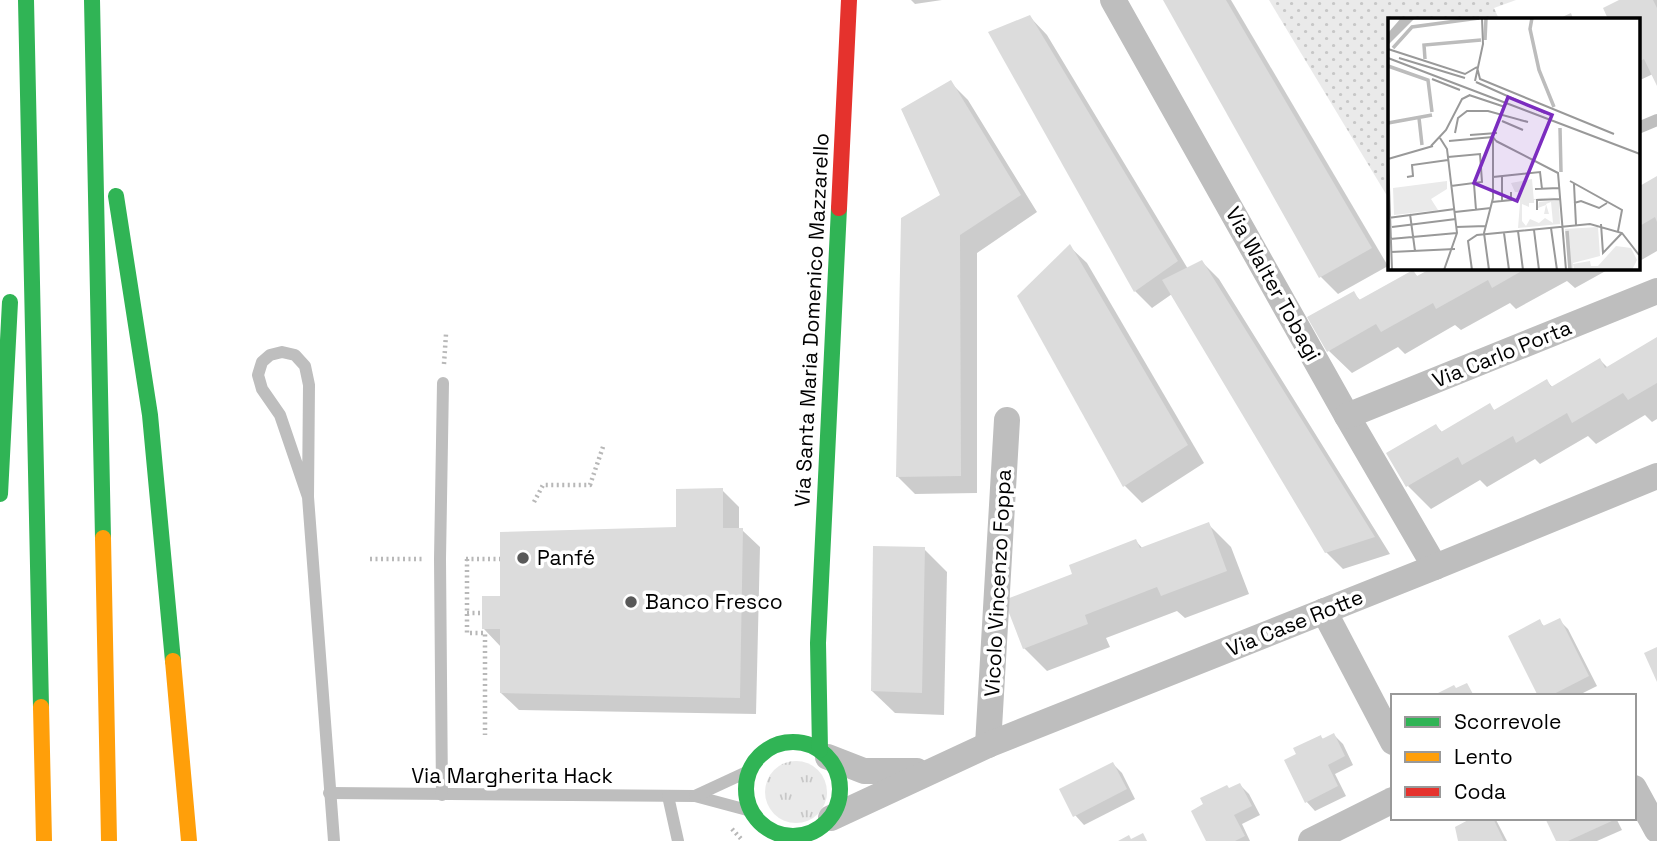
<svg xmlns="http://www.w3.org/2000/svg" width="1657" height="841" viewBox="0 0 1657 841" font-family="'Space Grotesk',sans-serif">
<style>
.grass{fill:url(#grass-tufts)}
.park{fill:url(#park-dots)}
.shadow{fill:#0003}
.building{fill:#dcdcdc}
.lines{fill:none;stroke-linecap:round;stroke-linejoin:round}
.path{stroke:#b8b8b8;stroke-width:4.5;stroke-dasharray:2 3.5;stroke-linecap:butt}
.lane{stroke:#bebebe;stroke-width:12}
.street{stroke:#bebebe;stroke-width:26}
.fast{stroke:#30b455;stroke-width:16}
.slow{stroke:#ff9f0a;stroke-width:16}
.jam{stroke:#e5322d;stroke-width:16}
.poi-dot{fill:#595959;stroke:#fff;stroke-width:2.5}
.labels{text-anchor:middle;stroke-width:7;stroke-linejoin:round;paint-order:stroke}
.street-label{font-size:21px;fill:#000;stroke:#fff}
.poi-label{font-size:21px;fill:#000;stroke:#fff;text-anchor:start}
.inset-river{fill:none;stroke:#bcbcbc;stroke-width:3.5}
.inset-road{fill:none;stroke:#999;stroke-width:2}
.view{fill:#7b2cbf;fill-opacity:0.15;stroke:#7b2cbf;stroke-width:3.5}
.inset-edge{fill:none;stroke:#000;stroke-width:3.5}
</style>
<defs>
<pattern id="grass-tufts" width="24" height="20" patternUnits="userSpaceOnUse" patternTransform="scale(1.75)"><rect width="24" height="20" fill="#eaeaea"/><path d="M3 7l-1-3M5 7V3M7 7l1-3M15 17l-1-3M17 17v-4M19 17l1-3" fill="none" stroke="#c7c7c7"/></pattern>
<pattern id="park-dots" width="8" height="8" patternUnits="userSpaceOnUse" patternTransform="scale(1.75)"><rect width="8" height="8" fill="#eaeaea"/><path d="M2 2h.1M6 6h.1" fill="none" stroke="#c7c7c7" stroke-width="1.8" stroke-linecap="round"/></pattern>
</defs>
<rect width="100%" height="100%" fill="#fff"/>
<circle class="grass" cx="796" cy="792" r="31"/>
<polygon class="park" points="1269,0 1516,0 1494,8 1499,19 1389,19 1389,199"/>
<g class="shadow">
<polygon points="911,0 942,0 915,4"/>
<polygon points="1165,0 1231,0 1388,266 1338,294 1321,277"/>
<polygon points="1623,0 1657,0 1657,82 1653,74 1638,81 1638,19 1610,19 1605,9"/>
<polygon points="1030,17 1047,35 1188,269 1202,262 1219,279 1390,554 1343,569 1326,552 1172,294 1152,308 1135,291"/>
<polygon points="950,82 968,100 1037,212 977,253 977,493 915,494 898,477 942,195"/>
<polygon points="1657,178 1657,251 1638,262 1638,188"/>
<polygon points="1070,247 1087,263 1204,463 1142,503 1125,486 1019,296"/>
<polygon points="1435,268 1611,268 1575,288 1567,281 1516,309 1510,303 1461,330 1455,325 1405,354 1398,347 1352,373 1329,351 1353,293 1361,301 1413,272 1418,277"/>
<polygon points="1657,340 1657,419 1652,422 1645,415 1596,444 1588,436 1540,464 1535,459 1487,487 1480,480 1431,509 1408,486 1436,426 1443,433 1489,405 1496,412 1547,381 1553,388 1600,360 1608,368"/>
<polygon points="722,490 739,507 739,530 742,530 760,547 756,714 519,710 501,693 501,647 484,629 501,598 678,529"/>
<polygon points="1208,524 1231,547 1249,594 1185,618 1177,611 1106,638 1110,647 1047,671 1024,648 1075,575 1136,541 1143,549"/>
<polygon points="924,549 947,572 944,715 895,713 872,691"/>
<polygon points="1559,620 1568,629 1597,686 1577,696 1540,696 1539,621 1545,627"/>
<polygon points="1334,735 1343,744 1353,765 1335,774 1346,796 1315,811 1306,801 1321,737 1324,740"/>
<polygon points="1113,764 1122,773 1135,799 1084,825 1075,815"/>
<polygon points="1240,785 1249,794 1260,815 1242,824 1250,841 1208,841 1206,805"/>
<polygon points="1476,818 1495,818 1507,841 1460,841"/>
<polygon points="1547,818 1616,818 1622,830 1597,841 1558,841"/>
</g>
<g class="building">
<polygon points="1163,0 1226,0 1372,248 1319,278"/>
<polygon points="1619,0 1653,0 1657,8 1657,86 1644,59 1638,62 1638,19 1608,19 1603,8"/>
<polygon points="1571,13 1573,19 1558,19"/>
<polygon points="1030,15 1178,261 1134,292 988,32"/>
<polygon points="951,80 1021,195 960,235 961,476 896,477 901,218 940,195 901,109"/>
<polygon points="1657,176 1657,222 1655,217 1638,227 1638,187"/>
<polygon points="1070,244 1188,445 1123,487 1017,296"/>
<polygon points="1202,260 1375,537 1325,553 1162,280"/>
<polygon points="1432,268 1527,268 1492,288 1488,280 1436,309 1433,303 1381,332 1376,324 1327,352 1307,317 1354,291 1359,300 1413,270 1417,276"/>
<polygon points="1657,337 1657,383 1628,400 1623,393 1572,423 1567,413 1516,443 1513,436 1462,465 1458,457 1406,487 1386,453 1436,424 1441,432 1490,403 1494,410 1547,379 1551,387 1600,358 1605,368"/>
<polygon points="723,488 723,528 743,528 740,698 500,693 500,629 482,629 482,596 500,596 500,532 676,527 676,489"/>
<polygon points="1209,522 1227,571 1161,596 1157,587 1085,615 1088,624 1023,649 1004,600 1072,574 1069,565 1136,539 1140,548"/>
<polygon points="873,546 925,547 922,693 871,691"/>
<polygon points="1560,618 1589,676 1550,696 1538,696 1508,636 1540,619 1543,626"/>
<polygon points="1657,647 1657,682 1644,653"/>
<polygon points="1467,683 1474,696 1432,696 1454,685 1456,688"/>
<polygon points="1334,733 1345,756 1328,765 1338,786 1305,803 1284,760 1296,754 1293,748 1321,735 1322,739"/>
<polygon points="1113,762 1127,789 1073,817 1059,789"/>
<polygon points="1240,783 1252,806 1234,815 1245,836 1235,841 1206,841 1191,811 1203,804 1200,798 1227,785 1229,788"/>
<polygon points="1472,818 1493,818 1504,841 1458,841 1455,827"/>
<polygon points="1545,818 1613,818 1614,820 1568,841 1556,841"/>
<polygon points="1143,833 1147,841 1118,841 1129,835 1131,839"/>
</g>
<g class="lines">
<g class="path">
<polyline points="444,364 446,334"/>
<polyline points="534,502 543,485 590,485 604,444"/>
<polyline points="370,559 422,559"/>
<polyline points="466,559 500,559"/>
<polyline points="467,559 467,633 485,633 485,735"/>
<polyline points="467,613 482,613"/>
<polyline points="732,829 743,841"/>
</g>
<g class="lane">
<polyline points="1638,128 1657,120"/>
<polyline points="308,497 280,415 262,389 258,375 262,362 270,355 282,352 295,355 305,366 309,385 308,497 334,841"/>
<polyline points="329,793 695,796 751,811"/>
<polyline points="442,795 440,559 443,383"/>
<polyline points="668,796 678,841"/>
<polyline points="695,796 749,771"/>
</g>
<g class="street">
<polyline points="1113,0 1347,416 1435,567"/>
<polyline points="1347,416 1657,291"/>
<polyline points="1324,611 1393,742"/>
<polyline points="988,745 1007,420"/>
<polyline points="828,757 864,771 917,771"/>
<polyline points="1634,788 1657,830"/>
<polyline points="831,818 988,745 1435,567 1657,476"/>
<polyline points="1311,841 1393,800"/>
</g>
<g class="fast">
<polyline points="26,0 41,707"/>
<polyline points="92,0 103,538"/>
<polyline points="116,196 150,415 173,661"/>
<polyline points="0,494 10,302"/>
<circle cx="793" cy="789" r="47"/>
<polyline points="820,750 818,643 839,208"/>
</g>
<g class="slow">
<polyline points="103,538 109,841"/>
<polyline points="173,661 189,841"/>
<polyline points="41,707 44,841"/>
</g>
<polyline class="jam" points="839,208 849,0"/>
</g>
<g class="poi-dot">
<circle cx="523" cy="558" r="7"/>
<circle cx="631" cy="602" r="7"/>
</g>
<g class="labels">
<g class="street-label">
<text transform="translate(1273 284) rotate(61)" y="7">Via Walter Tobagi</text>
<text transform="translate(812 320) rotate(-87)" y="7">Via Santa Maria Domenico Mazzarello</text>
<text transform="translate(1502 354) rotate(-22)" y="7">Via Carlo Porta</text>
<text transform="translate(998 583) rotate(-87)" y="7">Vicolo Vincenzo Foppa</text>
<text transform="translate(1295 623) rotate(-22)" y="7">Via Case Rotte</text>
<text x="512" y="783">Via Margherita Hack</text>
</g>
<g class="poi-label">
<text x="537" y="565">Panfé</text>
<text x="645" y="609">Banco Fresco</text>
</g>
</g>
<g transform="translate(1388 18)">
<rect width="252" height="252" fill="#fff"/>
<path d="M169,179L146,182V185H141V189L134,186V203L138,208L142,201L151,205L157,200L165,205L163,184L158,186L161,196H156L158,187L150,190L151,184L171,182L172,206L130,210L132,185L146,181ZM210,209L212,238L185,245V252H181L177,211Z" fill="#eaeaea"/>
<path d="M144,161L146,184L132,185V174H127L123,165ZM59,163V171L43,181L50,192L6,197L5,170Z" fill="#eaeaea"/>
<path d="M228,228L243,230L249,242L244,252H186L185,246L202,243L203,248H210Z" fill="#eaeaea"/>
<path d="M13,0H27L0,27V15Z" fill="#bcbcbc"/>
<path class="inset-river" d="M144,0L142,11L151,52L166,89M97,22L98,0M5,30L24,9L91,0M37,41L36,27L93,22M0,48L40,62L44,94M31,100L34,127M0,105L44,97M172,110L173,154M179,213L182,252"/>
<path class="inset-road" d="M0,31L77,56L89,49M0,40L252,136M11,40L77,60M89,49L92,61L226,116M44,61L72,72M87,63L95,26L94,0M88,64L157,95M81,77L117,89M114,103L135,112M67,115L70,100L79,93H100L140,104L132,102M82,117L109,115M52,120L59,131L69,215L56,252M61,123L105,119M108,123L170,155L178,252M43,128L58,112L74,81L82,77M60,139L92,136L94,164L63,168M0,141L4,252M0,141L45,128M19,159L25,158L24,147L60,142M105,159L152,154L154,171M182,163L234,192L230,213M86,166L88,192M186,166L188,207M147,171L171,170M114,183V158M104,184L123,182V174M186,185L193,183L211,190L219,185M149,192V182L172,181M67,194L103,190M22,196L27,233M0,200L67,191M213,206L215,235L234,215M4,209L68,201M68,209L98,208M163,210L169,252M146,212L151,252M130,213L135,252M116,215L121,252M2,221L69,215M3,234L67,231M84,252L80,223L89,217L202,206L234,215L251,237M101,252L96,215L105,180V119L108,123"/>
<path class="view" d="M120,79L164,97L129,183L86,165Z"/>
<rect width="252" height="252" class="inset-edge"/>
</g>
<rect x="1391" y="694" width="245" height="126" fill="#ffffff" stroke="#999999" stroke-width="2"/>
<rect x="1405" y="717" width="35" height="10" fill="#30b455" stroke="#999999" stroke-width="2"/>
<text x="1454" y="729" font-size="21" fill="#000000">Scorrevole</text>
<rect x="1405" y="752" width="35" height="10" fill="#ff9f0a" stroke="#999999" stroke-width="2"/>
<text x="1454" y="764" font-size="21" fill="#000000">Lento</text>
<rect x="1405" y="787" width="35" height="10" fill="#e5322d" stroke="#999999" stroke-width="2"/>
<text x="1454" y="799" font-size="21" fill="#000000">Coda</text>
</svg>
